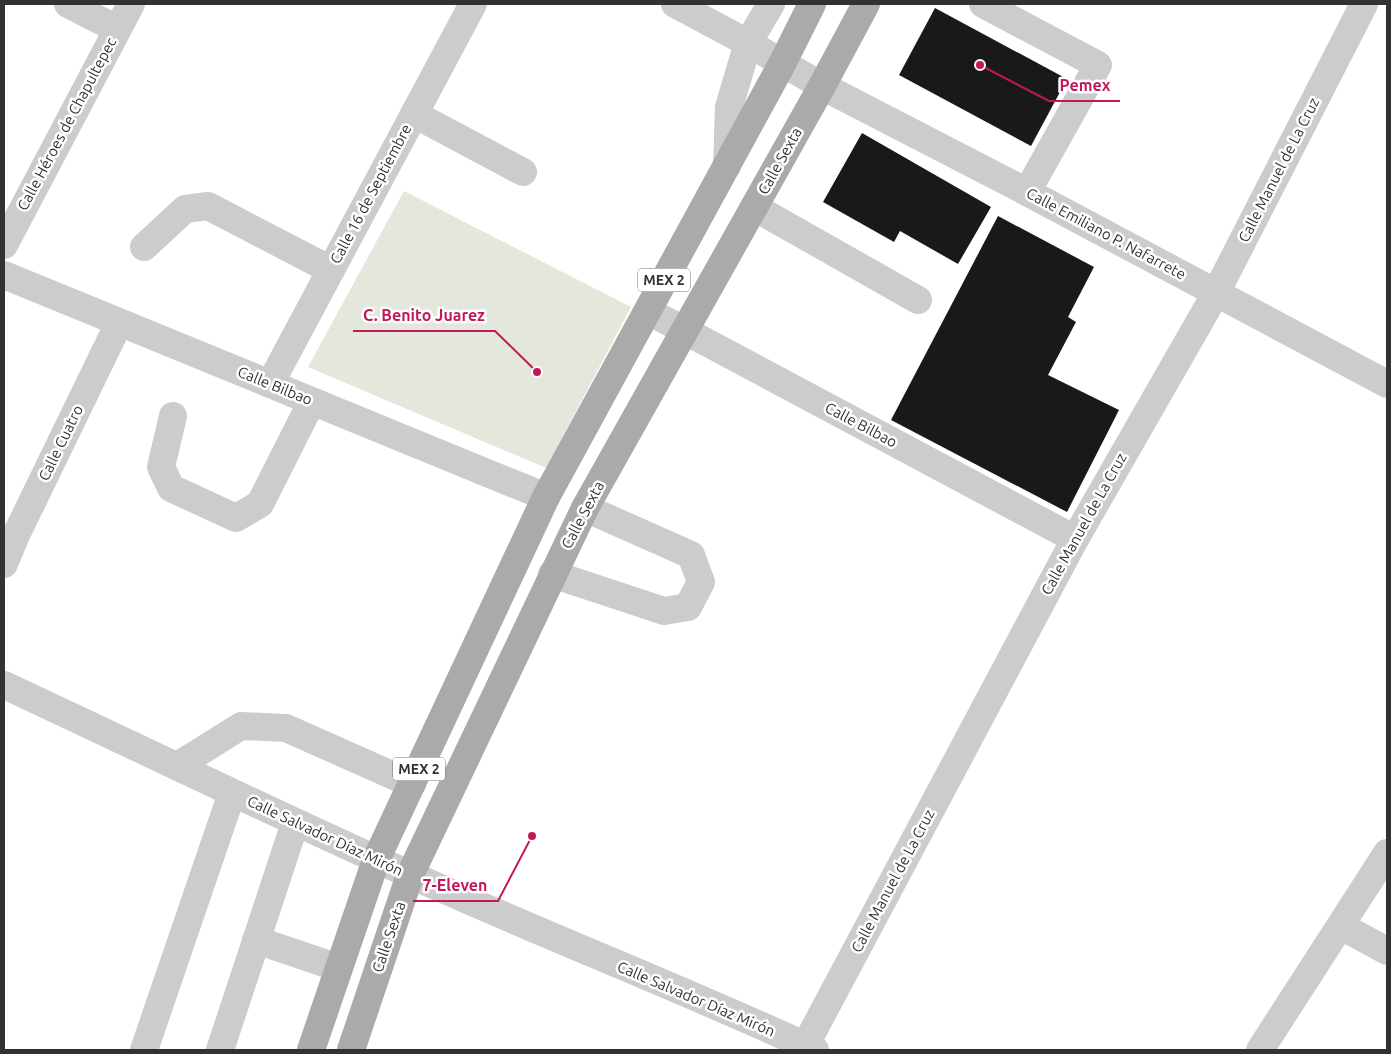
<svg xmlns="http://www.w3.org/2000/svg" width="1391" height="1054" viewBox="0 0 1391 1054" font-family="Ubuntu,sans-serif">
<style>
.green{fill:#e3e7dc}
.building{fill:#191919}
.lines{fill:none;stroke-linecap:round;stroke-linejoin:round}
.minor{stroke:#ccc;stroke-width:28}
.major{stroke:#aaa;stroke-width:28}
.labels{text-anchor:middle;stroke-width:5;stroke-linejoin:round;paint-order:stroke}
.shield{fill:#fff;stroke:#707070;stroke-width:1}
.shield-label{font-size:14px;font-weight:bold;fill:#323232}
.street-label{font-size:15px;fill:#323232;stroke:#fff}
.leader{fill:none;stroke:#c2185b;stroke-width:2}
.callout-dot{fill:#c2185b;stroke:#fff;stroke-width:2}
.callout-label{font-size:16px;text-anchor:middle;font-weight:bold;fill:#c2185b;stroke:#fff;stroke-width:5;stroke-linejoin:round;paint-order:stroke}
</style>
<rect width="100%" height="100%" fill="#fff"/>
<polygon class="green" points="404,191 631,307 546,468 308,367"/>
<g class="building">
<polygon points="935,8 1067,79 1031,146 899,75"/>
<polygon points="862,133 991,207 958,264 900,231 894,242 823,202"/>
<polygon points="998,216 1094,267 1068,317 1076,322 1048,375 1119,410 1067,512 891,420"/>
</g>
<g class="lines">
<g class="minor">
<polyline points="68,4 117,29"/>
<polyline points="675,4 748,43 822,86 1027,192 1387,384"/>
<polyline points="983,4 1098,65 1027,192"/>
<polyline points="414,114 523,172"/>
<polyline points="727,166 729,107 748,43 771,4"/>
<polyline points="754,207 918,300"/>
<polyline points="4,245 131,4"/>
<polyline points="144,247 185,209 208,206 331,270"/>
<polyline points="4,275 546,497"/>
<polyline points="648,311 1075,539"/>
<polyline points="270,384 473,4"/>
<polyline points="173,416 161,467 171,488 236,518 260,504 312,401"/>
<polyline points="4,564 16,535 119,323"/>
<polyline points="552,574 664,611 688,607 701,582 691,555 585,508"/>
<path d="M4,685C139,748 273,813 409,874C543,935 681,988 815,1050"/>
<polyline points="177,766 241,726 286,728 412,784"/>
<polyline points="1341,926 1387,951"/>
<polyline points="256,940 339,968"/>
<polyline points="805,1046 1075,539 1216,293 1364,4"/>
<polyline points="144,1050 232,793"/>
<polyline points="220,1050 295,823"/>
<polyline points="1260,1050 1387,853"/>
</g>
<g class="major">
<polyline points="311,1050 376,860 546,497 782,64 812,4"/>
<polyline points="351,1050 410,875 585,508 822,86 866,4"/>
</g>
</g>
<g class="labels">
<g class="shield">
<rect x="638" y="268.5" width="52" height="23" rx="4"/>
<rect x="393" y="757.5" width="52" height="23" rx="4"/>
</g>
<g class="shield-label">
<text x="664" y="285">MEX 2</text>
<text x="419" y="774">MEX 2</text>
</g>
<g class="street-label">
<text transform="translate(67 124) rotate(-62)" y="5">Calle Héroes de Chapultepec</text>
<text transform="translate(780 161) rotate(-61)" y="5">Calle Sexta</text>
<text transform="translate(1279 170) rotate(-63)" y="5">Calle Manuel de La Cruz</text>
<text transform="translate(371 194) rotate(-62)" y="5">Calle 16 de Septiembre</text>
<text transform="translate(1106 234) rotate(28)" y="5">Calle Emiliano P. Nafarrete</text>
<text transform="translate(275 386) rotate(22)" y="5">Calle Bilbao</text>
<text transform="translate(861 425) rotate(28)" y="5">Calle Bilbao</text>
<text transform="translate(61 443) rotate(-64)" y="5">Calle Cuatro</text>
<text transform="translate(583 515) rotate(-62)" y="5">Calle Sexta</text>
<text transform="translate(1084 524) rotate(-61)" y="5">Calle Manuel de La Cruz</text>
<text transform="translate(325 836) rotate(25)" y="5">Calle Salvador Díaz Mirón</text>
<text transform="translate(893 881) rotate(-62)" y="5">Calle Manuel de La Cruz</text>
<text transform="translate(389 937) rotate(-71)" y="5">Calle Sexta</text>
<text transform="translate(696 999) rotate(23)" y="5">Calle Salvador Díaz Mirón</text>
</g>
</g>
<path class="leader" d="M980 65L1049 101H1120M537 372L495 331H353M532 836L498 901H413"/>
<g class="callout-dot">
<circle cx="980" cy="65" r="5"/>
<circle cx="537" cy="372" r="5"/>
<circle cx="532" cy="836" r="5"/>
</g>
<g class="callout-label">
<text x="1085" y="91">Pemex</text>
<text x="424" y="321">C. Benito Juarez</text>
<text x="455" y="891">7-Eleven</text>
</g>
<rect width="1391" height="1054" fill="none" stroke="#323232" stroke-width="10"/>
</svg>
